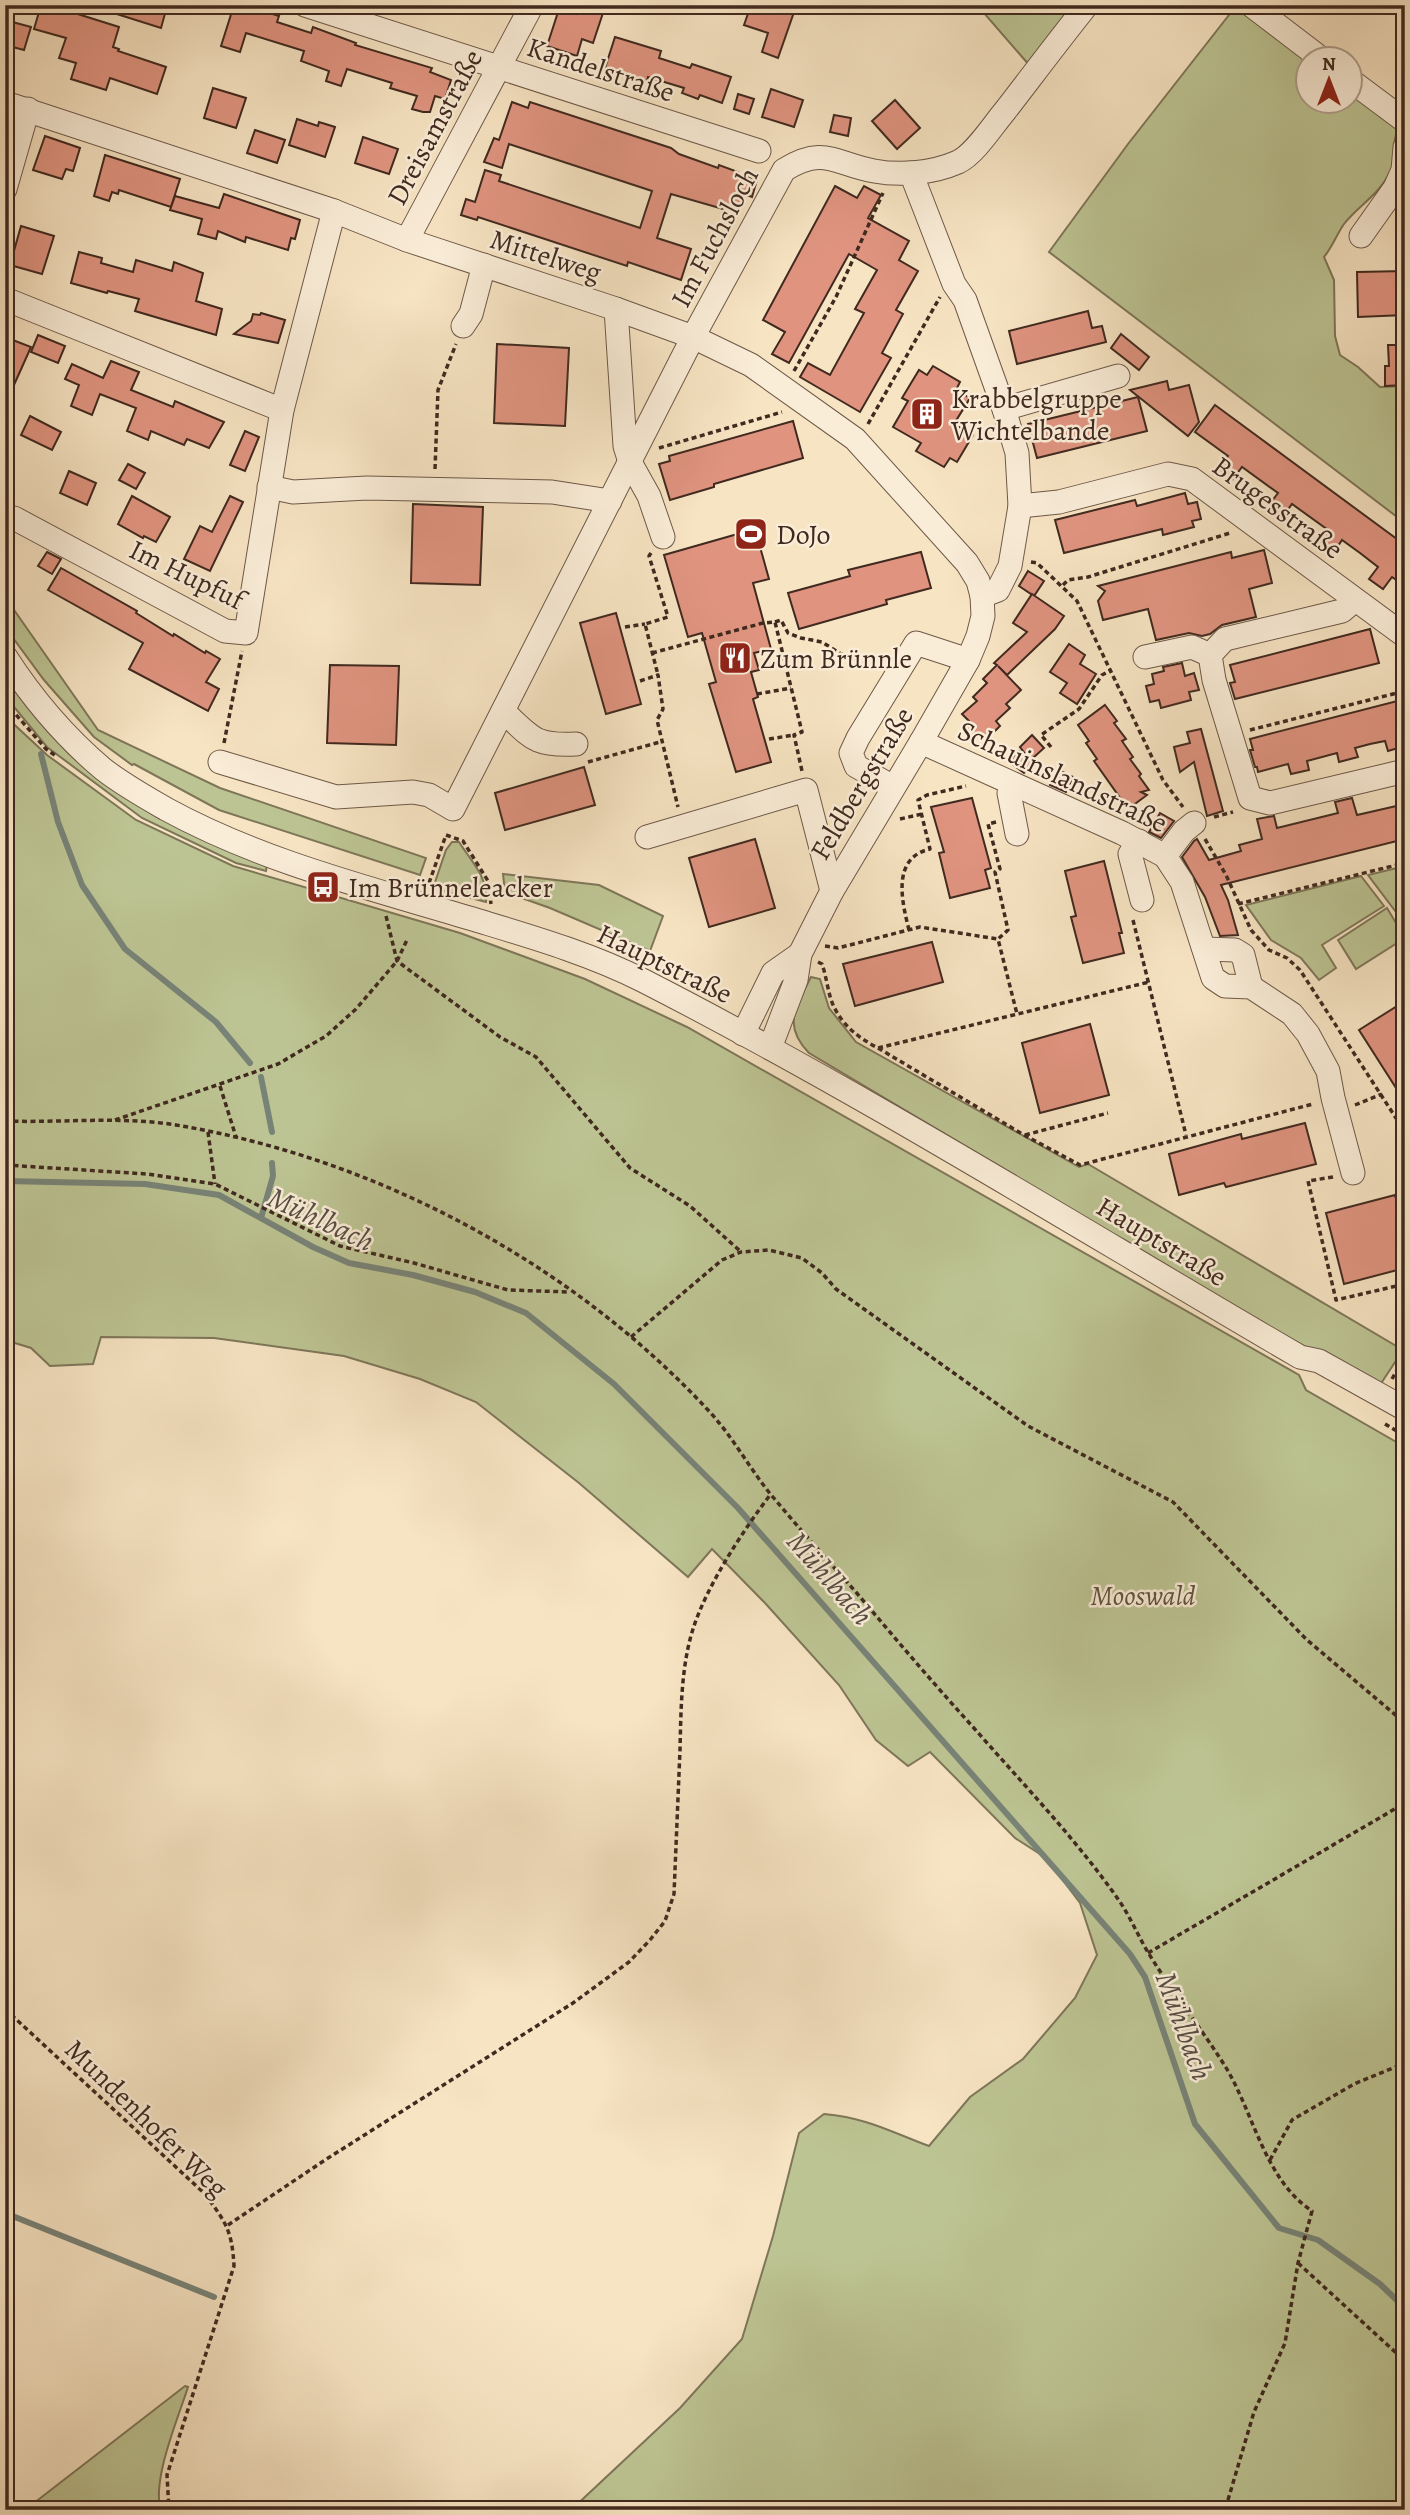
<svg xmlns="http://www.w3.org/2000/svg" width="1410" height="2515" viewBox="0 0 1410 2515" font-family="Alegreya,serif">
<style>
.green{fill:#bdc493;stroke:#7e7659;stroke-width:2}
.lines{fill:none;stroke-linecap:round;stroke-linejoin:round}
.stream{stroke:#788377;stroke-width:6}
.building{fill:#e09480;stroke:#40291f;stroke-width:2}
.minor-casing{stroke:#6e5848;stroke-width:25}
.path{stroke:#40291f;stroke-width:3.5;stroke-dasharray:5 3.5;stroke-linecap:butt}
.minor{stroke:#faedd8;stroke-width:23}
.labels{text-anchor:middle;stroke-width:5;stroke-linejoin:round;paint-order:stroke}
.street-label{font-size:28px;fill:#40291f;stroke:#faedd8}
.poi-label{font-size:28px;fill:#40291f;stroke:#faedd8;text-anchor:start}
.park-label{font-size:28px;font-style:italic;fill:#5f503c;stroke:#faedd8}
.water-label{font-size:30px;font-style:italic;fill:#574e44;stroke:#faedd8}
</style>
<rect width="100%" height="100%" fill="#f7e4c3"/>
<filter id="stains"><feTurbulence type="fractalNoise" baseFrequency=".00286" numOctaves="4"/><feColorMatrix values="0 0 0 0 .2 0 0 0 0 .09 0 0 0 0 .02 0 0 0 .5 -.17"/></filter>
<radialGradient id="worn" r=".72"><stop offset=".6" stop-color="#630" stop-opacity="0"/><stop offset="1" stop-color="#630" stop-opacity=".3"/></radialGradient>
<g class="green">
<polygon points="977,5 1096,5 1030,66"/>
<path d="M1236,6L1310,59L1308,102H1350L1351,89L1401,125C1388,143 1400,157 1388,176C1377,196 1357,207 1344,224C1337,234 1332,247 1324,257L1334,280L1335,336L1340,355L1358,367L1380,387L1405,386V523L1049,252L1128,144Z"/>
<polygon points="5,597 98,730 220,788 426,858 420,875 219,810 134,764 132,765 94,737 44,680 5,627"/>
<polygon points="5,671 38,719 267,864 266,871 236,863 142,818 47,747 5,696"/>
<path d="M5,716L47,755L136,820L233,866L460,933L585,979L687,1027L1299,1375L1306,1390L1405,1447V2510H571L680,2408L742,2339L773,2236L799,2133L824,2114C867,2118 889,2131 929,2146L970,2097L1023,2059L1075,1998L1097,1955L1080,1903L1046,1858L1015,1838L930,1752L908,1766L876,1740L839,1685L765,1603L712,1549L688,1577L579,1483L476,1402L420,1379L344,1356L214,1338L101,1337L93,1364L50,1366L31,1348L5,1340Z"/>
<path d="M452,842H459C471,861 489,878 486,902L440,890L441,887L434,885L446,850Z"/>
<polygon points="1405,866 1405,924 1368,875"/>
<polygon points="503,874 599,885 663,916 650,951 550,908 505,892"/>
<polygon points="1361,876 1384,906 1322,945 1336,968 1319,980 1301,958 1271,940 1246,905"/>
<polygon points="1387,908 1405,938 1356,969 1338,940"/>
<path d="M811,977L820,979L829,1008L856,1042L1079,1167L1088,1164L1403,1350L1378,1388L1237,1308L809,1053C782,1025 796,1007 811,977Z"/>
<path d="M185,2386L188,2387C179,2416 151,2481 161,2510H25Z"/>
</g>
<g class="lines">
<g class="stream">
<polyline points="41,754 58,822 82,885 125,949 216,1022 250,1063"/>
<polyline points="261,1077 272,1132"/>
<polyline points="5,1181 145,1184 219,1195 313,1247 349,1263 413,1275 475,1292 526,1313 614,1384 738,1508 1130,1954 1145,1977 1195,2124 1279,2228 1318,2240 1380,2284 1405,2308"/>
<polyline points="261,1218 273,1176 272,1163"/>
<polyline points="5,2213 214,2297"/>
</g>
</g>
<g class="building">
<polygon points="41,5 66,5 65,10 119,27 113,47 119,49 118,51 166,67 157,94 110,78 106,90 71,79 76,63 59,58 66,38 34,29"/>
<polygon points="102,5 150,5 166,10 161,28 101,9"/>
<polygon points="234,5 244,5 279,16 277,22 311,33 313,27 356,43 355,45 432,68 430,72 451,80 445,99 435,96 430,112 423,112 412,109 417,96 390,88 392,83 347,69 341,86 326,81 329,71 301,61 304,51 246,33 240,52 221,46"/>
<polygon points="579,5 603,13 593,43 582,39 577,56 547,46 559,9 576,14"/>
<polygon points="751,5 775,5 794,12 778,58 762,52 768,33 744,25"/>
<polygon points="5,20 31,27 24,50 5,45"/>
<polygon points="615,37 661,51 659,58 690,68 692,64 731,77 722,103 700,95 698,99 682,93 684,88 648,77 647,81 605,68"/>
<polygon points="213,88 246,98 236,128 204,118"/>
<polygon points="771,89 803,100 794,127 762,117"/>
<polygon points="738,94 754,99 749,114 734,109"/>
<polygon points="895,100 920,128 897,149 872,121"/>
<polygon points="512,102 528,108 530,102 671,148 679,154 718,168 719,165 738,172 737,174 757,180 752,197 744,194 737,213 671,194 657,238 691,249 681,280 628,262 627,266 478,217 477,220 461,215 466,199 475,202 485,170 501,175 499,181 640,228 652,191 509,144 502,168 484,162 494,138 499,140"/>
<polygon points="834,115 851,118 848,136 830,132"/>
<polygon points="297,119 318,126 319,122 335,127 325,157 289,145"/>
<polygon points="255,130 285,140 277,163 247,153"/>
<polygon points="45,136 80,148 73,171 66,169 62,179 33,170"/>
<polygon points="363,137 398,149 389,174 355,163"/>
<polygon points="105,155 180,179 171,207 119,190 118,194 112,192 109,201 94,196"/>
<polygon points="835,186 857,198 864,186 881,195 868,218 909,241 899,260 918,271 896,310 903,314 882,353 891,358 860,412 800,377 808,363 830,375 864,313 855,309 877,270 849,254 789,363 772,354 785,332 763,320"/>
<polygon points="224,194 300,220 295,239 291,238 288,250 246,237 245,242 218,231 216,239 198,234 202,219 170,210 175,196 219,208"/>
<polygon points="21,226 54,236 42,274 10,265"/>
<polygon points="79,252 102,258 101,263 133,272 136,260 172,271 174,262 203,273 196,301 222,309 216,335 135,311 139,299 108,291 107,293 71,283"/>
<polygon points="1405,271 1405,315 1358,317 1357,272"/>
<polygon points="1088,311 1092,328 1102,326 1106,342 1017,364 1009,331"/>
<polygon points="261,313 285,320 278,343 234,334 251,321 253,314 260,315"/>
<polygon points="1121,334 1149,357 1139,370 1111,348"/>
<polygon points="38,335 65,346 58,363 31,352"/>
<polygon points="5,337 31,347 5,405"/>
<polygon points="497,344 569,348 565,426 494,423"/>
<polygon points="1388,345 1405,345 1405,385 1385,386 1385,366 1389,366"/>
<polygon points="111,361 139,372 131,390 173,407 175,401 224,422 209,448 187,439 184,445 151,431 148,440 127,431 136,408 100,394 92,415 71,406 79,385 65,379 72,364 103,378"/>
<polygon points="933,366 960,382 956,390 970,398 954,424 973,435 957,462 950,458 944,467 916,451 921,443 893,427 908,401 902,398 919,370 927,375"/>
<polygon points="1167,381 1169,390 1189,385 1199,422 1188,436 1130,390"/>
<polygon points="1138,397 1147,431 1037,458 1028,424"/>
<polygon points="1215,405 1405,545 1405,586 1392,577 1383,589 1369,579 1378,567 1360,553 1342,540 1334,552 1319,542 1328,530 1292,504 1284,515 1276,510 1269,505 1278,493 1242,467 1233,479 1219,468 1228,456 1195,432"/>
<polygon points="30,416 61,432 52,450 21,435"/>
<polygon points="793,421 803,458 714,484 714,487 670,500 659,464 670,461 669,456"/>
<polygon points="245,431 259,437 245,471 230,465"/>
<polygon points="128,464 145,473 136,489 119,480"/>
<polygon points="69,471 96,483 87,505 60,493"/>
<polygon points="1185,493 1188,504 1197,502 1201,519 1192,521 1194,527 1163,535 1162,529 1064,553 1055,520 1135,500 1137,506"/>
<polygon points="132,496 170,517 156,542 144,536 143,538 118,524"/>
<polygon points="230,496 243,502 210,571 184,559 200,526 212,532"/>
<polygon points="413,504 483,507 480,585 411,583"/>
<polygon points="755,529 769,579 753,583 771,649 754,653 759,670 751,672 758,697 753,699 771,762 736,772 709,684 716,682 702,633 688,637 664,555"/>
<polygon points="1264,550 1272,583 1249,589 1256,617 1222,625 1210,634 1202,636 1189,633 1156,640 1148,609 1103,620 1098,601 1105,591 1098,586 1231,552 1232,558"/>
<polygon points="47,552 61,559 52,574 38,566"/>
<polygon points="921,552 931,588 886,600 887,604 799,629 788,593 850,576 848,570"/>
<polygon points="61,568 137,611 136,613 173,636 174,634 205,653 206,651 220,659 206,682 219,689 208,711 129,669 143,643 48,590"/>
<polygon points="1028,571 1044,581 1034,596 1019,586"/>
<polygon points="1032,594 1064,616 1055,629 1007,675 998,666 1021,690 1006,704 1010,708 996,721 1000,726 986,740 980,734 974,740 962,727 969,721 962,714 977,701 973,697 987,683 983,679 997,665 994,663 1027,632 1013,623"/>
<polygon points="616,613 641,704 606,714 580,623"/>
<polygon points="1370,629 1379,663 1235,699 1230,683 1235,682 1230,665"/>
<polygon points="1069,644 1085,655 1080,664 1096,674 1077,704 1060,693 1067,683 1050,672"/>
<polygon points="1182,663 1185,676 1194,673 1199,690 1189,692 1191,700 1161,708 1159,700 1150,702 1146,686 1154,684 1152,674 1164,671 1163,667"/>
<polygon points="330,665 399,666 396,745 327,743"/>
<polygon points="1405,699 1405,746 1388,751 1385,741 1370,744 1355,748 1358,757 1339,762 1337,753 1307,761 1309,770 1291,774 1288,764 1258,772 1257,767 1255,767 1250,750 1253,750 1250,739"/>
<polygon points="1105,705 1117,721 1114,723 1126,739 1122,741 1133,757 1130,759 1141,774 1139,776 1149,790 1141,792 1147,795 1128,809 1094,761 1097,759 1086,743 1089,741 1078,725"/>
<polygon points="1201,729 1223,811 1207,816 1194,762 1180,772 1174,747 1190,743 1187,732"/>
<polygon points="1032,735 1044,748 1033,758 1037,760 1024,773 1009,762 1019,751 1026,755 1020,747"/>
<polygon points="584,767 595,805 505,830 495,793"/>
<polygon points="1057,769 1073,777 1066,792 1050,785"/>
<polygon points="972,798 991,868 985,870 990,888 950,898 939,853 944,852 931,807"/>
<polygon points="1352,798 1357,815 1405,804 1405,839 1221,885 1228,900 1238,935 1220,936 1205,897 1182,857 1194,841 1197,839 1209,860 1241,851 1239,845 1262,839 1257,819 1274,816 1277,828 1338,813 1335,802"/>
<polygon points="1160,813 1174,821 1161,838 1149,832"/>
<polygon points="755,839 775,908 709,927 689,858"/>
<polygon points="1104,861 1122,933 1119,933 1124,953 1083,963 1071,917 1076,916 1065,871"/>
<polygon points="932,942 943,982 855,1006 843,964"/>
<polygon points="1405,1001 1405,1102 1359,1030"/>
<polygon points="1090,1024 1109,1095 1040,1113 1022,1043"/>
<polygon points="1305,1123 1316,1164 1226,1187 1224,1183 1179,1195 1169,1154 1241,1134 1242,1139"/>
<polygon points="1395,1195 1405,1234 1405,1268 1344,1284 1326,1213"/>
</g>
<g class="lines">
<defs>
<g id="minor">
<polyline points="305,5 759,151"/>
<polyline points="1251,5 1323,60"/>
<polyline points="1350,80 1405,121"/>
<polyline points="5,103 334,211 407,240 616,309 693,337 751,365 855,439 967,563 978,581 982,596 983,616 978,636 968,660 921,742 832,891 800,954 796,980 770,1048"/>
<polyline points="911,173 954,284 965,300 1004,409 1017,453 1020,506 1010,566 998,590 982,596"/>
<polyline points="5,189 28,109"/>
<polyline points="1361,236 1395,188 1403,170 1405,147"/>
<polyline points="407,240 532,5"/>
<polyline points="5,299 282,410"/>
<polyline points="616,309 625,446 630,462 649,496 663,537"/>
<polyline points="463,326 471,314 484,265"/>
<polyline points="1004,409 1118,376"/>
<polyline points="269,487 293,492 367,488 552,492 610,501"/>
<polyline points="1020,506 1059,502 1168,474 1192,479 1405,636"/>
<polyline points="14,518 225,631 246,633 282,410 334,211"/>
<polyline points="1355,600 1342,611 1225,639 1210,655 1214,680 1250,798 1270,803 1405,771"/>
<path d="M5,656C32,698 65,737 103,769C122,784 145,797 166,809C263,862 370,888 476,920C532,937 591,954 644,981C868,1096 1082,1230 1300,1357L1319,1361L1405,1409"/>
<polyline points="1145,657 1192,647 1210,655"/>
<path d="M503,711C532,738 534,746 576,744"/>
<polyline points="921,742 1122,833 1165,856 1182,882 1213,978 1225,986 1251,987 1292,1014 1308,1034 1328,1071 1333,1098 1353,1173"/>
<path d="M220,762L336,797L413,792L429,795L453,809L693,337L784,170C824,145 835,164 874,171C901,176 933,173 958,162C975,154 993,125 1005,111C1032,76 1059,40 1087,5"/>
<polyline points="1013,784 1009,793 1017,834"/>
<polyline points="893,787 856,766 851,753 858,738 916,643 968,660"/>
<polyline points="647,837 806,790 832,891"/>
<polyline points="1139,841 1130,854 1142,900"/>
<polyline points="1165,856 1184,831 1194,823"/>
<polyline points="1204,949 1235,950 1243,955 1251,987"/>
<polyline points="743,1034 773,973 800,954"/>
</g>
</defs>
<use href="#minor" class="minor-casing"/>
<g class="path">
<polyline points="794,371 836,297 883,193"/>
<polyline points="868,424 940,297"/>
<polyline points="659,448 782,412"/>
<polyline points="435,469 438,390 456,344"/>
<polyline points="651,553 649,556 668,617 645,624 658,675"/>
<polyline points="1031,562 1037,563 1077,601 1163,780 1183,807"/>
<polyline points="1063,585 1068,580 1088,577 1230,533"/>
<polyline points="775,622 781,620 788,633 801,638 822,642 841,654 877,666"/>
<polyline points="625,627 645,624"/>
<polyline points="652,653 763,623 775,622 802,732 794,735 802,771"/>
<polyline points="640,681 658,675 663,709 657,720 678,807"/>
<polyline points="757,694 791,688"/>
<polyline points="5,702 46,749 56,756"/>
<polyline points="1250,730 1405,691"/>
<polyline points="769,739 794,735"/>
<polyline points="224,743 242,651"/>
<polyline points="1051,747 1041,735 1079,709 1102,675 1111,670"/>
<polyline points="588,762 660,742"/>
<polyline points="1214,817 1233,812"/>
<polyline points="900,819 922,814"/>
<polyline points="996,822 988,824 1000,869 995,872 1008,930 998,939 1017,1014"/>
<polyline points="446,835 463,841 488,881 491,904"/>
<polyline points="1205,839 1226,875 1251,930 1269,950 1287,958 1300,970 1405,1132"/>
<polyline points="429,883 446,835"/>
<polyline points="1238,904 1405,863"/>
<polyline points="386,916 397,961 500,1037 536,1057 630,1168 690,1206 740,1251"/>
<polyline points="1133,920 1186,1135"/>
<path d="M909,930C902,902 891,858 930,849L918,800L927,795L966,786"/>
<polyline points="825,946 838,948 920,927 998,939"/>
<path d="M818,962L822,964C827,978 828,995 834,1007C844,1027 859,1038 878,1048L1149,982"/>
<polyline points="878,1048 1024,1135 1080,1165 1313,1104"/>
<polyline points="220,1086 236,1137"/>
<polyline points="1355,1105 1382,1094"/>
<polyline points="115,1120 278,1064 326,1036 356,1009 397,961 407,940"/>
<path d="M5,1121C62,1123 120,1116 176,1125C375,1158 570,1262 707,1409C732,1435 749,1468 772,1496C799,1528 827,1560 855,1591C894,1637 933,1683 973,1727C1023,1784 1075,1838 1118,1899C1130,1916 1138,1936 1149,1954C1173,1993 1201,2028 1225,2066C1254,2113 1264,2179 1312,2211L1298,2263L1285,2343L1254,2412L1225,2510"/>
<polyline points="208,1132 215,1184"/>
<polyline points="1025,1135 1108,1113"/>
<polyline points="5,1165 147,1174 215,1184 340,1246 414,1263 508,1290 570,1292"/>
<polyline points="1333,1177 1308,1181 1336,1300 1405,1284"/>
<polyline points="631,1337 722,1260 741,1252 769,1250 802,1258 822,1273 836,1289 1028,1426 1173,1502 1307,1640 1405,1723"/>
<polyline points="1392,1379 1405,1356"/>
<polyline points="1385,1424 1405,1436"/>
<polyline points="1148,1953 1405,1803"/>
<path d="M5,2009L205,2194C226,2223 232,2230 234,2266L167,2475L169,2510"/>
<polyline points="1270,2160 1292,2120 1354,2084 1405,2063"/>
<path d="M228,2225L325,2160L573,2003L629,1962L650,1940L665,1921L674,1894C676,1846 678,1798 680,1750C681,1710 681,1667 693,1629C707,1585 743,1531 770,1495"/>
<polyline points="1298,2263 1405,2361"/>
</g>
<use href="#minor" class="minor"/>
</g>
<defs>
<symbol id="building-square" viewBox="-11 -11 22 22"><rect x="-9" y="-9" width="18" height="18" rx="4" fill="#8f2418" stroke="#faedd8"/><path d="M-4-6H4V6H1V3H-1V6H-4ZM-2.5-4.3h1.7v1.8h-1.7ZM.8-4.3h1.7v1.8H.8ZM-2.5-1h1.7V.8h-1.7ZM.8-1h1.7V.8H.8Z" fill="#fff"/></symbol>
<symbol id="stadium-square" viewBox="-11 -11 22 22"><rect x="-9" y="-9" width="18" height="18" rx="4" fill="#8f2418" stroke="#faedd8"/><path d="M0-5a6.5 5 0 1 0 0 10a6.5 5 0 1 0 0-10ZM-3.5-1.8h7v3.6h-7Z" fill="#fff"/></symbol>
<symbol id="restaurant-square" viewBox="-11 -11 22 22"><rect x="-9" y="-9" width="18" height="18" rx="4" fill="#8f2418" stroke="#faedd8"/><path d="M-5-6h1v4h1v-4h1v4h1v-4h1v5L-1.5 .5V6h-2V.5L-5-1ZM5-6V6H3V1.5H1.5Q1.5-4 5-6Z" fill="#fff"/></symbol>
<symbol id="bus-square" viewBox="-11 -11 22 22"><rect x="-9" y="-9" width="18" height="18" rx="4" fill="#8f2418" stroke="#faedd8"/><path d="M-5-6H5V4H4V6H2V4H-2V6H-4V4H-5ZM-3.5-4V0h7V-4ZM-3.5 1.2v1.5H-2V1.2ZM2 1.2v1.5H3.5V1.2Z" fill="#fff"/></symbol>
</defs>
<g fill-rule="evenodd">
<use href="#building-square" x="908" y="395" width="38" height="38"/>
<use href="#stadium-square" x="732" y="515" width="38" height="38"/>
<use href="#restaurant-square" x="716" y="639" width="38" height="38"/>
<use href="#bus-square" x="304" y="868" width="38" height="38"/>
</g>
<g class="labels">
<g class="street-label">
<text transform="translate(601 69) rotate(18)" y="10">Kandelstraße</text>
<text transform="translate(434 127) rotate(-62)" y="10">Dreisamstraße</text>
<text transform="translate(714 237) rotate(-62)" y="10">Im Fuchsloch</text>
<text transform="translate(546 255) rotate(18)" y="10">Mittelweg</text>
<text transform="translate(1278 507) rotate(36)" y="10">Brugesstraße</text>
<text transform="translate(187 574) rotate(26)" y="10">Im Hupfuf</text>
<text transform="translate(1063 776) rotate(25)" y="10">Schauinslandstraße</text>
<text transform="translate(861 783) rotate(-59)" y="10">Feldbergstraße</text>
<text transform="translate(665 963) rotate(26)" y="10">Hauptstraße</text>
<text transform="translate(1162 1241) rotate(31)" y="10">Hauptstraße</text>
<text transform="translate(147 2118) rotate(44)" y="10">Mundenhofer Weg</text>
</g>
<g class="poi-label">
<text x="951" y="408">Krabbelgruppe<tspan x="951" dy="32">Wichtelbande</tspan></text>
<text x="776" y="544">DoJo</text>
<text x="760" y="668">Zum Brünnle</text>
<text x="348" y="897">Im Brünneleacker</text>
</g>
<g class="park-label">
<text x="1143" y="1605">Mooswald</text>
</g>
<g class="water-label">
<text transform="translate(321 1219) rotate(25)" y="10">Mühlbach</text>
<text transform="translate(830 1578) rotate(49)" y="10">Mühlbach</text>
<text transform="translate(1184 2026) rotate(70)" y="10">Mühlbach</text>
</g>
</g>
<rect width="1410" height="2515" fill="none" stroke="#f7e4c3" stroke-width="28"/>
<rect x="7" y="7" width="1396" height="2501" fill="none" stroke="#40291f" stroke-width="3.5"/>
<rect x="14" y="14" width="1382" height="2487" fill="none" stroke="#40291f" stroke-width="2"/>
<g transform="translate(1329 80)"><circle r="33" fill="#faedd8" stroke="#b09f8e" stroke-width="2"/>
<path d="M0-5L12 26L0 18L-12 26Z" fill="#8f2418"/>
<text y="-10" font-size="19" font-weight="bold" text-anchor="middle" fill="#40291f">N</text>
</g>
<rect width="100%" height="100%" filter="url(#stains)"/>
<rect width="100%" height="100%" fill="url(#worn)"/>
</svg>
